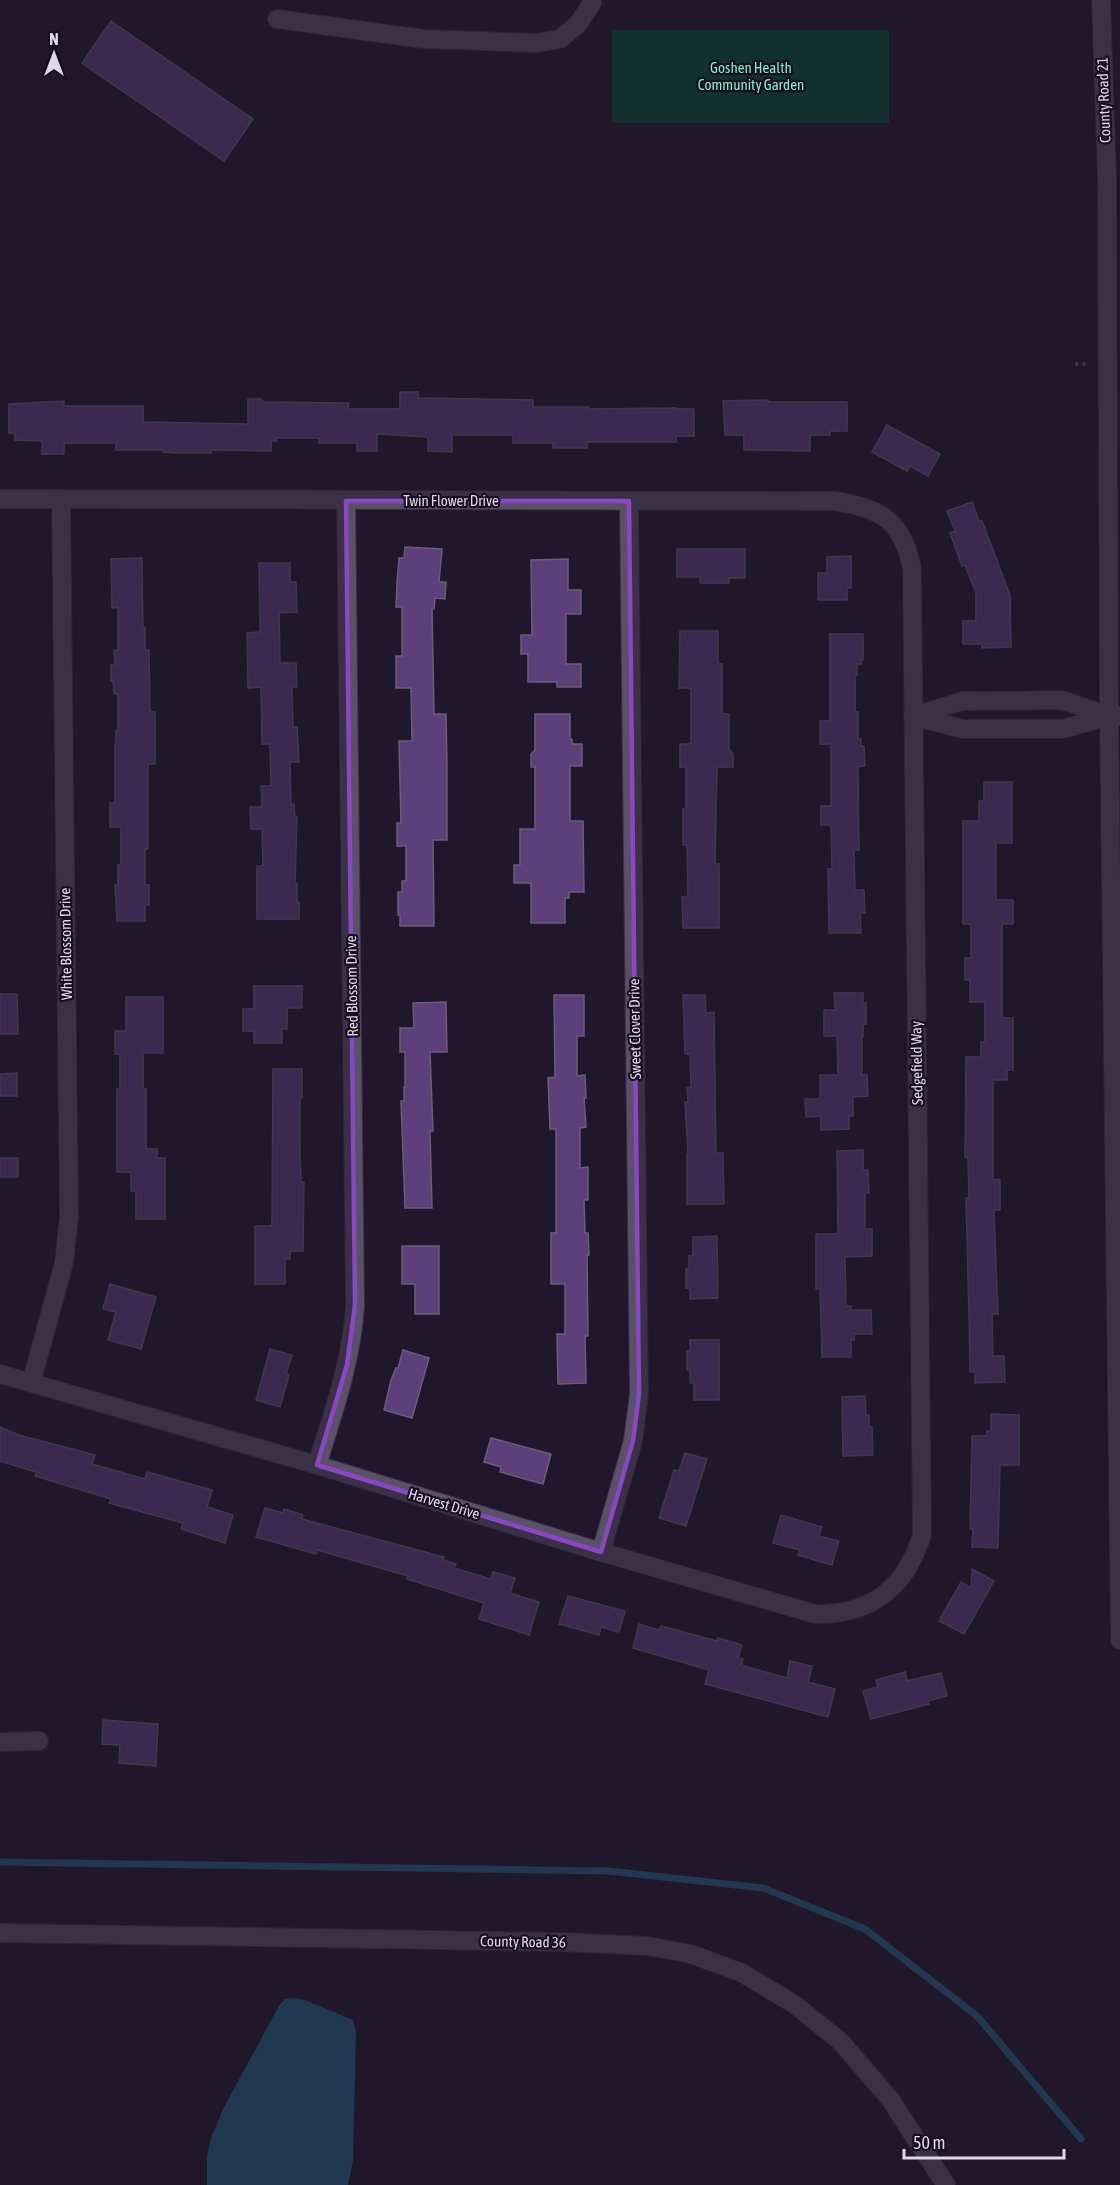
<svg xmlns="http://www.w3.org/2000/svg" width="1120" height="2185" viewBox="0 0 1120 2185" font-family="'Asap Condensed',sans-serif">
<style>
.green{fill:#004e36}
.water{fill:#22607f}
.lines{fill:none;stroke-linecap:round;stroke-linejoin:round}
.stream{stroke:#22607f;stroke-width:7}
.building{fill:#5c3f7b;stroke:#695e76;stroke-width:1.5}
.minor-casing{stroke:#3a3242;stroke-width:20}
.path{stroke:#655c6f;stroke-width:4;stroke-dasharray:3 4.5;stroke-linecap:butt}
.minor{stroke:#5a5067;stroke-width:18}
.marked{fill:none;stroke:#8a46c5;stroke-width:4.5;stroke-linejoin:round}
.labels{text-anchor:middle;stroke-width:4.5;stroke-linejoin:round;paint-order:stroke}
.park-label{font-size:15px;fill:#7af4c2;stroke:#180e22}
.street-label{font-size:15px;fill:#dfd9e7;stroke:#180e22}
</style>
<rect width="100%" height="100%" fill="#21172c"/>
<rect class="green" x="612" y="30" width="277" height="93"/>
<polygon class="water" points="294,1998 305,2000 353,2020 356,2033 353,2160 348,2185 207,2185 207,2156 211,2138 224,2107 279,2006 285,1999"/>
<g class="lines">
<polyline class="stream" points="0,1862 609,1871 763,1888 865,1929 977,2016 1081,2139"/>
</g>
<g class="building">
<polygon points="111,21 253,119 224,161 82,63"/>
<polygon points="400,392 418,392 418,398 533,400 533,407 588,407 588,409 676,408 676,409 694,409 694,436 676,436 676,442 587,442 587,448 553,448 553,443 513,443 513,435 452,435 452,452 428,451 428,437 377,434 377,451 357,451 357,443 319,443 319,438 276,438 276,441 271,441 271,451 211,450 211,453 176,453 163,452 163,450 116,450 116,443 64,443 64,454 42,454 42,441 15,440 15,433 9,433 9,404 64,401 64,406 143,406 143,422 248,424 248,399 261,399 264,402 349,403 348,409 400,409"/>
<polygon points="768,400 768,402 847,402 847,431 830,431 830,435 810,435 810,451 744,450 744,435 725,435 723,401"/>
<polygon points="887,425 940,454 928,476 910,466 907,471 872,452"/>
<polygon points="972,502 979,521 982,521 1010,595 1011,647 982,648 982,644 963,644 963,621 976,621 976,593 965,565 962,566 950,533 955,531 947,511"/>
<polygon points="405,547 442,549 439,582 446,582 445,599 435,598 434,609 432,609 434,714 446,714 447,764 447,840 433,840 434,926 400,926 400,915 398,915 398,892 402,892 402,881 406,881 406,846 397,846 397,823 401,823 399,741 412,741 411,688 396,688 396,656 402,656 402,607 396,607 397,583 399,558 404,558"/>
<polygon points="677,549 745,549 745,578 729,578 729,583 700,583 700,577 677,577"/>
<polygon points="851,556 851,588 847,588 847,600 818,600 818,573 827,573 827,557"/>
<polygon points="142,558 143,628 145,628 145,650 149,650 150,712 155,712 155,764 148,764 148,849 145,849 145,885 149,885 149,905 145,905 145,921 117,921 115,885 118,885 118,865 121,865 121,827 110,827 110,803 115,803 115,750 116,731 118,731 118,694 114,694 113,681 111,681 111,665 115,665 114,650 118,650 118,607 112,608 111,559"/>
<polygon points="568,559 568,590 581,590 581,614 566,614 566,664 581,664 581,687 557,687 557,682 528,682 528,654 521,654 521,635 532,635 531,560"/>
<polygon points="259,563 290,563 290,582 296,582 297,612 279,613 280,663 296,663 297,687 292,687 293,727 297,727 299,762 290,762 291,805 294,804 295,817 297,817 295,884 297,884 297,902 299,902 299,919 257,919 257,866 263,866 262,829 251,829 250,807 262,807 261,786 271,786 270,744 262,744 261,687 248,688 247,633 260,632"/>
<polygon points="680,631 718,631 718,664 722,664 722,714 729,714 729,750 733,754 733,767 717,767 715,864 719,864 719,928 683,928 682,897 688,897 687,845 683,845 683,809 686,809 686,767 680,767 680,744 691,744 691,688 679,688"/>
<polygon points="830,634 863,634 863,660 861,660 861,664 857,664 857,675 855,675 855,712 858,712 858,739 861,739 861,746 864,746 865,766 858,767 859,850 854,850 855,890 864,890 865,913 860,913 861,933 829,933 828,869 832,869 831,825 821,825 821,806 831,806 831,744 820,744 820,721 830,721"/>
<polygon points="535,714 570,714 570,739 572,739 572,744 582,744 582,766 570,766 570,821 583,821 584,892 569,892 569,898 565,898 565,923 531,923 531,883 514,883 514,865 520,865 520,829 535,829 535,767 531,767 531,754 535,750"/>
<polygon points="984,782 1012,782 1012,843 996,843 996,900 1013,900 1013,924 1002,924 1002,1018 1013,1018 1013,1070 1007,1070 1007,1080 993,1080 993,1180 1000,1179 1000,1210 994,1210 998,1314 992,1314 993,1356 1004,1356 1005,1382 975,1383 975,1372 970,1372 969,1315 966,1198 969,1198 968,1157 965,1157 966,1057 981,1057 981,1042 985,1042 985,1002 970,1002 970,980 965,980 965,958 971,958 971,924 963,924 963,821 979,821 979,801 984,801"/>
<polygon points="254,986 302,986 302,1008 287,1008 287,1029 282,1029 282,1043 254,1043 254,1031 243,1031 243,1009 254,1009"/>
<polygon points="834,993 863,993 863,1003 866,1003 866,1024 863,1024 863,1037 862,1037 862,1075 867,1075 868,1096 853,1097 853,1116 849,1116 849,1129 821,1130 821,1116 806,1117 805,1099 820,1099 820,1075 838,1075 837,1036 824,1036 824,1010 835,1010"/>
<polygon points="0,994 17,994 18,1034 0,1034"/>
<polygon points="554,995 584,995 584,1036 577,1036 577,1076 585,1075 586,1098 584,1098 586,1127 580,1128 580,1168 588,1167 588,1200 584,1200 585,1233 588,1233 589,1255 587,1255 588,1336 585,1336 586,1383 558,1384 557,1334 565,1334 565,1284 551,1284 551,1233 556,1233 556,1129 550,1129 548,1078 555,1077"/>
<polygon points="683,995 705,995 706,1013 714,1012 716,1153 723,1153 724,1204 687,1204 687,1154 688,1154 685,1102 688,1102 687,1088 691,1088 690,1054 685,1054"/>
<polygon points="126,997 163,997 163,1053 143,1053 143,1089 146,1089 146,1149 157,1149 157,1158 165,1158 165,1219 136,1219 136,1191 131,1191 131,1172 117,1172 117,1089 120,1089 120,1054 115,1054 115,1031 126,1031"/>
<polygon points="446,1002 447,1052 430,1052 433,1131 430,1131 432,1208 405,1208 401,1101 404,1101 404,1087 405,1087 405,1052 400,1052 400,1028 414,1028 413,1003"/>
<polygon points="273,1069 302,1069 302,1098 300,1098 300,1147 301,1182 304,1182 303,1251 290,1251 290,1259 285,1259 285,1284 255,1284 255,1226 272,1226"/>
<polygon points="17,1073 17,1096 0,1096 0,1074"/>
<polygon points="863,1150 863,1170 868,1170 869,1193 865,1194 865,1229 872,1229 872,1256 845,1257 846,1306 851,1306 851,1310 871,1310 872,1334 854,1334 854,1340 851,1340 851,1357 822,1357 820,1289 816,1289 816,1234 838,1234 837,1151"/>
<rect x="0" y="1158" width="18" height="19"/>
<polygon points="717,1236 718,1298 690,1299 690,1288 686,1288 686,1269 689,1268 689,1256 693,1256 693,1237"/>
<polygon points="402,1246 439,1246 439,1314 415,1314 415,1284 402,1284"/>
<polygon points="110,1284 156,1297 141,1349 108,1340 116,1312 103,1309"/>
<polygon points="690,1340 719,1340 719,1400 694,1400 694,1383 690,1383 690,1370 687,1370 687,1351 690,1351"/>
<polygon points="270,1349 292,1355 286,1374 289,1375 280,1407 256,1400"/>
<polygon points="403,1350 429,1358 412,1418 384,1410 391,1380 396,1368 398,1368"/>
<polygon points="865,1396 866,1415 869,1415 869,1427 872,1427 873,1455 843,1456 842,1397"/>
<polygon points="991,1414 1019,1415 1019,1465 1000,1465 998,1548 972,1547 973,1529 970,1529 972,1436 987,1436 987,1431 991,1431"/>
<polygon points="0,1427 19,1435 95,1455 92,1464 145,1479 147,1472 212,1490 207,1507 233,1515 225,1543 181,1529 183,1523 109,1503 111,1499 35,1476 36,1472 0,1461"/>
<polygon points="491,1438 551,1454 543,1484 500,1472 501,1467 484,1462"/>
<polygon points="685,1453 707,1459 686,1526 659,1518 674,1470 679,1471"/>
<polygon points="265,1508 283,1513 284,1509 303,1515 302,1519 444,1557 443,1560 456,1564 454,1568 491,1579 493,1572 515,1578 510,1593 539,1602 529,1635 479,1619 484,1603 407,1579 408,1576 317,1550 316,1554 256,1537"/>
<polygon points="781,1515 822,1527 819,1536 839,1541 832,1565 798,1555 800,1550 773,1543"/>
<polygon points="972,1569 994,1581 964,1634 939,1621 961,1582 971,1588"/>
<polygon points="568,1596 625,1611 619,1632 601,1627 599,1635 559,1624"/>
<polygon points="639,1624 659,1630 661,1626 717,1641 718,1638 742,1645 738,1658 743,1659 741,1665 787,1678 790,1661 812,1666 808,1682 835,1689 828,1717 705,1684 709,1670 633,1648"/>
<polygon points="905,1672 907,1681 941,1673 947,1696 928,1701 929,1704 871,1719 863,1691 878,1687 876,1680"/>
<polygon points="103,1720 158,1724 156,1766 119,1763 120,1745 102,1744"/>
</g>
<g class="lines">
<defs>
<g id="minor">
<polyline points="1101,0 1107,179 1109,716 1120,1640"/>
<polyline points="277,19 424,39 537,43 560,39 578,24 592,3 591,0"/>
<path d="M0,499L835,501C881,508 903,521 912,569L922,1535C905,1589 871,1615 815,1614L601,1552L317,1465L0,1374"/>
<polyline points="913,716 963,729 1063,729 1109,716 1120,716"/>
<polyline points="913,716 963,701 1062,700 1109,716"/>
<polyline points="31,1383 64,1263 69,1217 61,500"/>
<path d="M317,1465C333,1413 352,1360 355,1305L346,501"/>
<polyline points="601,1552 633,1441 639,1394 629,501"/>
<polyline points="0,1742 39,1741"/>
<polyline points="0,1933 562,1942 648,1946 691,1954 742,1973 794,2004 840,2041 890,2099 946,2185"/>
</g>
</defs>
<use href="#minor" class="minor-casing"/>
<polyline class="path" points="1075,364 1089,364"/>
<use href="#minor" class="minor"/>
</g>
<path d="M0 0H1120V2185H0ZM346,501H629L639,1394L633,1441L601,1552L317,1465L347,1365L355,1305Z" fill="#21172c" fill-opacity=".55" fill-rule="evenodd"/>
<path class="marked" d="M346,501H629L639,1394L633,1441L601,1552L317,1465L347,1365L355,1305Z"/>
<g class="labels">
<g class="park-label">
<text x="751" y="73">Goshen Health<tspan x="751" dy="17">Community Garden</tspan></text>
</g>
<g class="street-label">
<text transform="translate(1104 100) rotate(-92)" y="5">County Road 21</text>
<text x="451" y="506">Twin Flower Drive</text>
<text transform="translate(66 944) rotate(-91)" y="5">White Blossom Drive</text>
<text transform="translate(352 986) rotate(-91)" y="5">Red Blossom Drive</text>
<text transform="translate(635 1029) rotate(-91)" y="5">Sweet Clover Drive</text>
<text transform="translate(917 1063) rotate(-91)" y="5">Sedgefield Way</text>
<text transform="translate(444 1504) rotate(17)" y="5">Harvest Drive</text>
<text transform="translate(523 1942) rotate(1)" y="5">County Road 36</text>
</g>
</g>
<g transform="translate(54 54)" stroke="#180e22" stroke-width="4.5" paint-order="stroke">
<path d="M0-4.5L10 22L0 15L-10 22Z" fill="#dfd9e7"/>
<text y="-9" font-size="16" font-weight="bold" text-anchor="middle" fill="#dfd9e7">N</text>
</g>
<path d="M904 2149v9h160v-9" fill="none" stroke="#dfd9e7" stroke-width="3"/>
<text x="913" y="2149" font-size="18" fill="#dfd9e7" stroke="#180e22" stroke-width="4.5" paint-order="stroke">50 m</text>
</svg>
